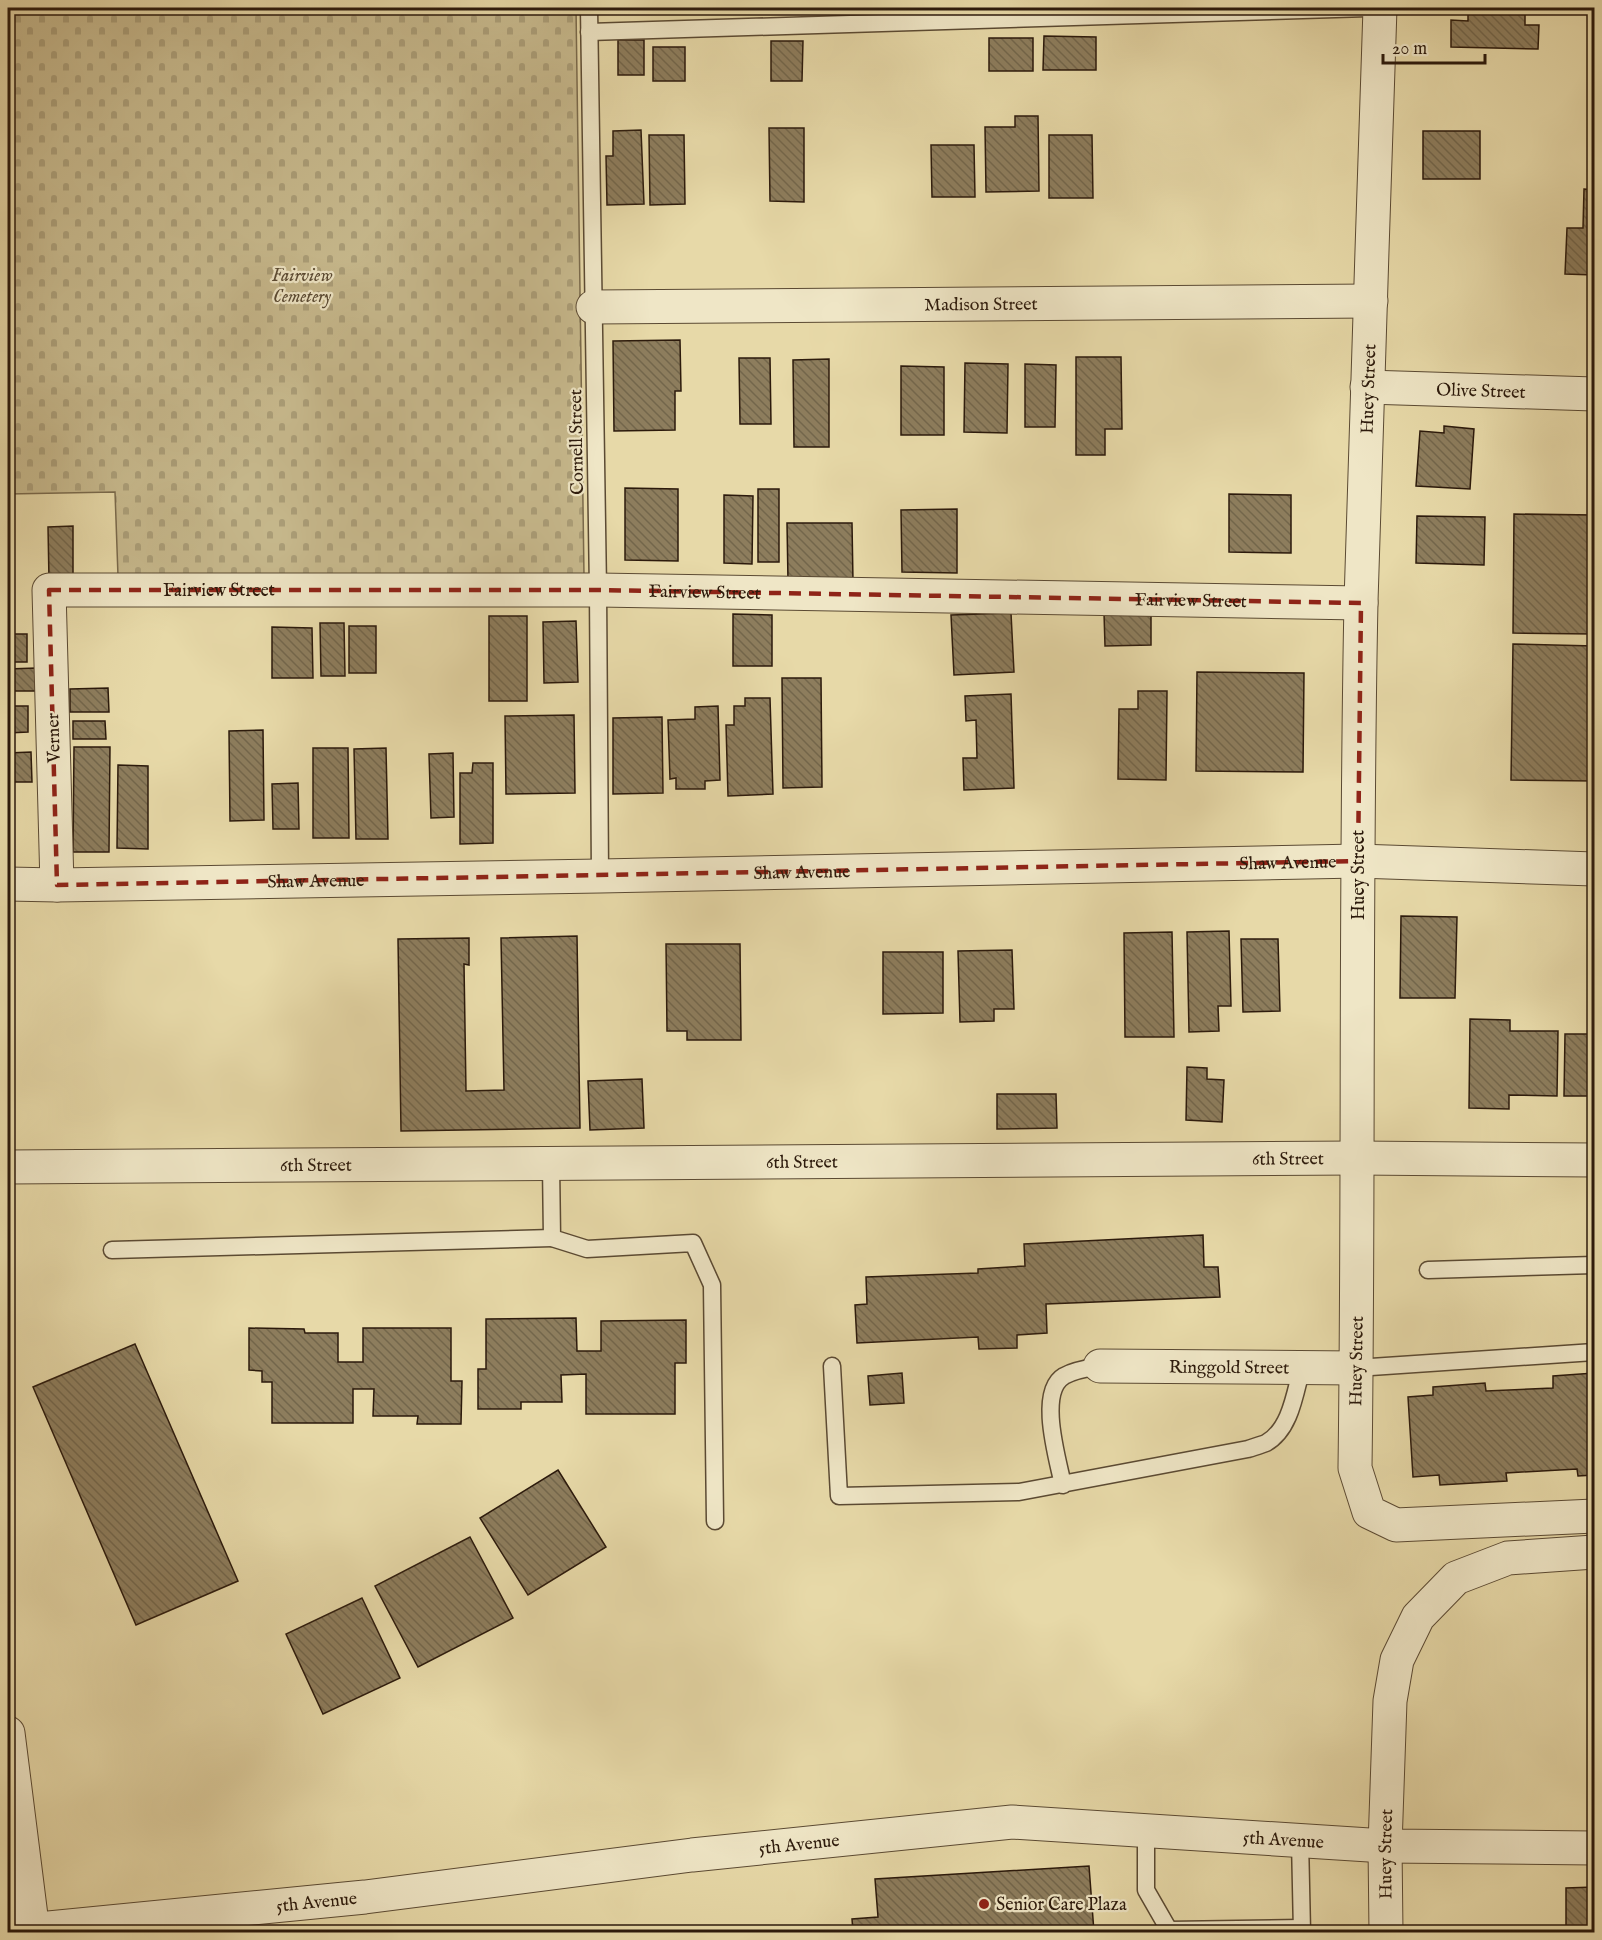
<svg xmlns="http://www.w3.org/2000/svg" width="1602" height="1940" viewBox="0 0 1602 1940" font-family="'IM FELL English',serif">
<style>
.cemetery{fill:url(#cemetery-stones);stroke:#7a6a4c;stroke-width:1.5}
.building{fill:url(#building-back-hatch);stroke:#2c1a0c;stroke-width:1.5}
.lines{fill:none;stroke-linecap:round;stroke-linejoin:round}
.lane-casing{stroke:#5b4a33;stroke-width:19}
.street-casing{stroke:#5b4a33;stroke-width:35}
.lane{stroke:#efe6c6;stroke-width:16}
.street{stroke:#efe6c6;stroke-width:33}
.marked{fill:none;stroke:#8f2418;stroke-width:4.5;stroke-dasharray:12 8;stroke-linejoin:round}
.poi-dot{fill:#8f2418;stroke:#efe6c6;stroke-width:2}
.labels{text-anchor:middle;stroke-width:4.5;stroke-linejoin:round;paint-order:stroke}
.park-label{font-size:18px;font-style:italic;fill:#5a4a33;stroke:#efe6c6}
.street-label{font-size:18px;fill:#2c1a0c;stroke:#efe6c6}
.poi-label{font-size:18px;fill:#2c1a0c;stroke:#efe6c6;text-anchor:start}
</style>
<defs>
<pattern id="cemetery-stones" width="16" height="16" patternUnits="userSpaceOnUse" patternTransform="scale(1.5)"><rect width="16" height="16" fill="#c7b98d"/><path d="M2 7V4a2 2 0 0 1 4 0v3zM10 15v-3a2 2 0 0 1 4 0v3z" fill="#ab9e78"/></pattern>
<pattern id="building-back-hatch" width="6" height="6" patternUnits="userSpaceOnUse" patternTransform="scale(1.5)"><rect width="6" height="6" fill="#8d7d5d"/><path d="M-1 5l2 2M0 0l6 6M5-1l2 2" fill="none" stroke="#73664b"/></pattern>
</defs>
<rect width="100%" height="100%" fill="#e7d9a8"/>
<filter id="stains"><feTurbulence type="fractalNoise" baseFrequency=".00333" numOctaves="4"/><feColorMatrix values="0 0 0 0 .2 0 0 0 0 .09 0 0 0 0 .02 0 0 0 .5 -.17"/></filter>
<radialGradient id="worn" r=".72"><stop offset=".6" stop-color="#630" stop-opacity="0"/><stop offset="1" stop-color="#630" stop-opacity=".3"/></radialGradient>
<polygon class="cemetery" points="8,8 576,8 584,576 118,576 115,492 8,494"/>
<g class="building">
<polygon points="1468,8 1525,8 1525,25 1539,25 1538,49 1451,47 1451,20 1468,21"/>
<polygon points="1044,36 1096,37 1096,70 1043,70"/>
<rect x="989" y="38" width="44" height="33"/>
<rect x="618" y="40" width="26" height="35"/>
<polygon points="771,41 803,41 802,81 771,81"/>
<rect x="653" y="47" width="32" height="34"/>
<polygon points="1015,116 1038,116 1039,191 986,192 985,127 1015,127"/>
<polygon points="769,128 804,128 804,202 770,201"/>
<polygon points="641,130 644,204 607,205 606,156 613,156 613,131"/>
<rect x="1423" y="131" width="57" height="48"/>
<polygon points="649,135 684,135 685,204 650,205"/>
<polygon points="1049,135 1092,135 1093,198 1049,198"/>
<polygon points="931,145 974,145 975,197 932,197"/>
<polygon points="1584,189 1594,190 1594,275 1565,274 1567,228 1583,228"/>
<polygon points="680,340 681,391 675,391 675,430 614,431 613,341"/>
<polygon points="1076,357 1121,357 1122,429 1105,429 1105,455 1076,455"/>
<polygon points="739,358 770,358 771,424 740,424"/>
<polygon points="829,359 829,447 794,447 793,360"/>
<polygon points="965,363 1008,364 1007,433 964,432"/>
<polygon points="1025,364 1056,365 1055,427 1025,427"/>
<polygon points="901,366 944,367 944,435 901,435"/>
<polygon points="1444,426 1474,429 1470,489 1416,486 1420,431 1444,433"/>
<polygon points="625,488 678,489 678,561 625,560"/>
<rect x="758" y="489" width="21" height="73"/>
<polygon points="1229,494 1291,495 1291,553 1229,552"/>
<polygon points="724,495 753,496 752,564 724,563"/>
<polygon points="957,509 957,573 902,572 901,510"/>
<polygon points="1514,514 1594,515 1593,634 1513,633"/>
<polygon points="1417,516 1485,517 1484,565 1416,563"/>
<polygon points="787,523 852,523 853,581 788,581"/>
<polygon points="73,526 73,579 49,580 48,527"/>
<polygon points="1151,612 1151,645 1105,646 1104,613"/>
<polygon points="1011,613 1014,672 954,675 951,615"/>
<polygon points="733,614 772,615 772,666 733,666"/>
<rect x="489" y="616" width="38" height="85"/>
<polygon points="576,621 578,682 544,683 543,622"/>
<polygon points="320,623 344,623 345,676 321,676"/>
<rect x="349" y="626" width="27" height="47"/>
<polygon points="272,627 312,628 313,678 272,678"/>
<rect x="8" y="634" width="19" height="28"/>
<polygon points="1513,644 1594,646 1594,781 1511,780"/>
<polygon points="36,668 36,691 8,691 8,669"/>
<polygon points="1197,672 1304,673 1303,772 1196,771"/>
<polygon points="782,678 821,678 822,787 783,788"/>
<polygon points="108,688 109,712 70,712 70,689"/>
<polygon points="1138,691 1167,691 1166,780 1118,779 1119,709 1138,709"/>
<polygon points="1011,694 1014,788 964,790 963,758 977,758 976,720 966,721 965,696"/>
<polygon points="745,698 770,698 773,794 728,796 726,725 734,725 734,706 745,706"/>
<polygon points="8,706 28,706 28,732 8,733"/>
<polygon points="718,706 720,780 705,781 705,789 676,789 676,778 670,779 668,720 695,719 695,707"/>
<polygon points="574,715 575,793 506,794 505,716"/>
<polygon points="662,717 663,793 613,794 613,718"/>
<polygon points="73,721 105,721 106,739 73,739"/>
<polygon points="263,730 264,820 230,821 229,731"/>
<polygon points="74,747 110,747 109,852 73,852"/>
<polygon points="313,748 348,748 349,838 313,838"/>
<polygon points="386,748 388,839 356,839 354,749"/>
<polygon points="31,752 32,782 8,782 8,753"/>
<polygon points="453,753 454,817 431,818 429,754"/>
<polygon points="473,763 493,763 493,843 460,844 460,773 472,773"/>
<polygon points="118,765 148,766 148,849 117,848"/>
<polygon points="298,783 299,829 273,829 272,784"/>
<polygon points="1401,916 1457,917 1455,998 1400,998"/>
<polygon points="1229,931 1231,1006 1218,1006 1219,1031 1189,1032 1187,932"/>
<polygon points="1172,932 1174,1037 1125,1037 1124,933"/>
<polygon points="577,936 580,1128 401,1131 398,939 469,938 469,965 464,964 466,1091 504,1090 501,938"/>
<polygon points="1241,939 1278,939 1280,1011 1243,1012"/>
<polygon points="666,944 740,944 741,1040 687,1040 687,1031 667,1031"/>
<polygon points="1012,950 1014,1009 994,1009 994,1021 960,1022 958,951"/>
<polygon points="883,952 943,952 943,1013 883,1014"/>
<polygon points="1470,1019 1510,1020 1510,1031 1558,1031 1557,1096 1509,1095 1509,1109 1469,1108"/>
<polygon points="1565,1034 1594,1034 1594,1096 1564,1096"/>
<polygon points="1187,1067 1207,1068 1207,1079 1224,1080 1222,1122 1186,1120"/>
<polygon points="642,1079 644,1128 590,1130 588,1081"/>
<polygon points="997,1094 1056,1094 1057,1128 997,1129"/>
<polygon points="1203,1235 1204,1267 1218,1267 1220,1297 1046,1304 1047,1333 1017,1335 1017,1348 979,1349 978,1337 857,1343 855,1305 867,1304 866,1277 978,1273 978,1269 1025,1266 1024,1244"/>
<polygon points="576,1318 577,1351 601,1351 601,1321 686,1320 686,1363 675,1363 675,1414 586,1414 586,1374 561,1375 562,1402 521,1402 521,1409 478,1409 478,1369 486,1369 486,1319"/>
<polygon points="249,1328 304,1329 305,1333 338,1333 338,1362 363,1362 363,1328 451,1328 451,1381 462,1381 461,1424 417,1424 418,1416 373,1416 374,1389 353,1389 353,1423 272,1423 272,1382 262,1382 262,1371 249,1370"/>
<polygon points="135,1344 238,1581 136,1625 33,1387"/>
<polygon points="902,1373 904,1403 870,1405 868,1376"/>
<polygon points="1594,1373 1594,1475 1578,1476 1577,1469 1506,1473 1507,1481 1440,1485 1439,1475 1413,1477 1408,1397 1433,1395 1433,1387 1485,1383 1486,1391 1553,1388 1553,1376"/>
<polygon points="558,1470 606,1547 528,1595 480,1518"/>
<polygon points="470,1537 513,1618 418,1667 375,1586"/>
<polygon points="362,1598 400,1678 323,1714 286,1634"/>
<polygon points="1089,1866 1094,1932 853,1932 852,1919 878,1917 875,1879"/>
<polygon points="1594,1887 1594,1932 1566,1932 1566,1888"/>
</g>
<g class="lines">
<defs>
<g id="lane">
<polyline points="589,8 598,590 600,876"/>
<polyline points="589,32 1368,8"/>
<polyline points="551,1164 552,1238 587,1249 693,1243 712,1285 715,1521"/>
<polyline points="112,1250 552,1238"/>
<polyline points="1428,1270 1594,1265"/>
<path d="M832,1366L839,1496L1019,1492L1248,1449C1254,1447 1261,1445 1266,1443C1291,1429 1295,1392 1302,1367"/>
<polyline points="1356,1368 1594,1352"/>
<path d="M1063,1485C1058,1460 1037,1392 1064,1376C1075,1370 1088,1368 1100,1366"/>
<polyline points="1146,1831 1146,1890 1169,1930 1301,1928"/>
<polyline points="1300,1840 1302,1932"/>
</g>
<g id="street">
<path d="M1380,8C1374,206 1366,404 1361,602C1355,891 1359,1180 1355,1468L1369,1512L1396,1525L1594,1516"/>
<path id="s1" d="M593,307L1371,301"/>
<path id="s2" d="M1367,387L1594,394"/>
<path id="s3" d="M8,884L57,885L600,876L1358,861L1594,869"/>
<path id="s4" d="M57,885L49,590H598L1361,603"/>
<path id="s5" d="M8,1167L1358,1158L1594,1160"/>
<path id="s6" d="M1100,1366L1356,1368"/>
<polyline points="8,1733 33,1932"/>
<path id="s7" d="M8,1932L365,1897L692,1855L1012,1822L1385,1846L1594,1848"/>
<path id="s8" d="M1386,1932L1385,1846L1390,1701L1397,1660L1418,1617L1456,1578L1508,1558L1594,1552"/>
</g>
</defs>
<use href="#lane" class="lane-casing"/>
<use href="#street" class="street-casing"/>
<use href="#lane" class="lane"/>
<use href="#street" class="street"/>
</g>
<path class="marked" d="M49,590H598L1361,603L1358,861L57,885Z"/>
<circle class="poi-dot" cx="984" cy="1904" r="6"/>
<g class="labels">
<g class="park-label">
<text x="302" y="281">Fairview<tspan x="302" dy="21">Cemetery</tspan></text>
</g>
<g class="street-label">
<text dy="6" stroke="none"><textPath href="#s1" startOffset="388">Madison Street</textPath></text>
<text transform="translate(1368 389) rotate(-88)" y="6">Huey Street</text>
<text dy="6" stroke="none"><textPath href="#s2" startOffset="114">Olive Street</textPath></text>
<text transform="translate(576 442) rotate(-91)" y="6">Cornell Street</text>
<text dy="6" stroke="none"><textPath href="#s4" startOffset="465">Fairview Street</textPath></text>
<text dy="6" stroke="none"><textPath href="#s4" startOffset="951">Fairview Street</textPath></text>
<text dy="6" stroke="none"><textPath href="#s4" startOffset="1437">Fairview Street</textPath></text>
<text transform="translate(53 738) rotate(-92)" y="6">Verner</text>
<text dy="6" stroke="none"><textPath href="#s3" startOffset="1280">Shaw Avenue</textPath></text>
<text dy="6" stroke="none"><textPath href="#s3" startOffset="794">Shaw Avenue</textPath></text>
<text transform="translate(1358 875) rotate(-90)" y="6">Huey Street</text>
<text dy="6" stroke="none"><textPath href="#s3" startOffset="308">Shaw Avenue</textPath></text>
<text dy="6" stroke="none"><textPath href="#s5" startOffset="1280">6th Street</textPath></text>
<text dy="6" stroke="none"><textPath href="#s5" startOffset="794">6th Street</textPath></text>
<text dy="6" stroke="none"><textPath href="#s5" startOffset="308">6th Street</textPath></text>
<text transform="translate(1356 1361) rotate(-89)" y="6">Huey Street</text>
<text dy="6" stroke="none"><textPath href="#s6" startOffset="129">Ringgold Street</textPath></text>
<text dy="6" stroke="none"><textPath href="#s7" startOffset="1282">5th Avenue</textPath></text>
<text dy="6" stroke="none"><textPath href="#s7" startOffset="796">5th Avenue</textPath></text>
<text dy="6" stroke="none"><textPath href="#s8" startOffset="78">Huey Street</textPath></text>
<text dy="6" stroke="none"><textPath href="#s7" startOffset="310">5th Avenue</textPath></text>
</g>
<g class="poi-label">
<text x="996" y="1910">Senior Care Plaza</text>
</g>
</g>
<rect width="1602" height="1940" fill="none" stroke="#e7d9a8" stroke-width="30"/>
<rect x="9" y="9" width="1584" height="1922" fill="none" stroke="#2c1a0c" stroke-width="3"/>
<rect x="15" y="15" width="1572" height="1910" fill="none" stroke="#2c1a0c" stroke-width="1.5"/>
<path d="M1383 54v9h102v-9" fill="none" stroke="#2c1a0c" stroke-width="3"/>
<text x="1392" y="54" font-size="18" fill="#2c1a0c" stroke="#efe6c6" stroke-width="4.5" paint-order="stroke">20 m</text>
<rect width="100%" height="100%" filter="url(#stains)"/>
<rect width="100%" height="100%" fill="url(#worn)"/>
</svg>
